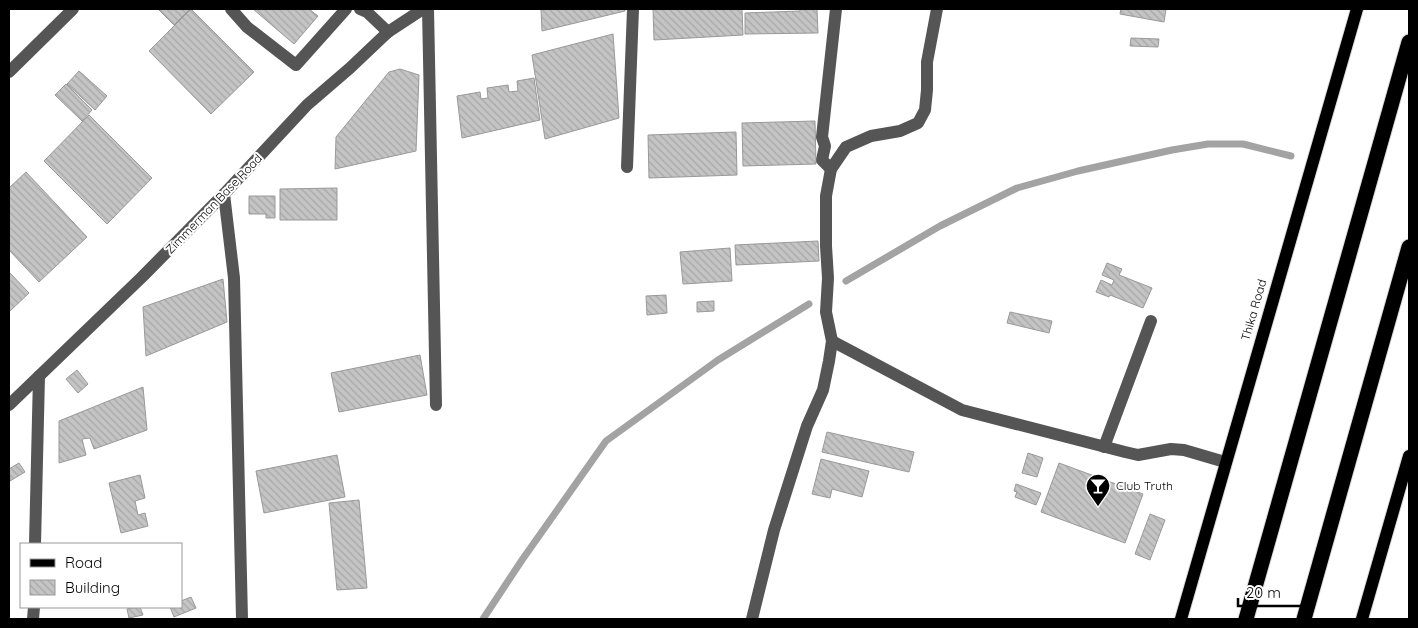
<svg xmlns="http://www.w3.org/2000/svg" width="1418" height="628" viewBox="0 0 1418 628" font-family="Quicksand,sans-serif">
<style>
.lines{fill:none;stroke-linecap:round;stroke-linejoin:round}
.stream{stroke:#a3a3a3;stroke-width:7}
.building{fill:url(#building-back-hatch);stroke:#999}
.major-casing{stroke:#dbdbdb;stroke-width:14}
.highway-casing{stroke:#dbdbdb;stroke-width:17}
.minor{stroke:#555;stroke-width:12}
.major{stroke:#000;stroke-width:12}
.highway{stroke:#000;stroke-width:15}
.labels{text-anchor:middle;stroke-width:4;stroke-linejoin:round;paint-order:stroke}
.street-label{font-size:12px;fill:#000;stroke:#fff}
.poi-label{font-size:12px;fill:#000;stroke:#fff;text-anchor:start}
</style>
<defs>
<pattern id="building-back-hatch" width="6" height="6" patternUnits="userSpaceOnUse" patternTransform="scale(1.25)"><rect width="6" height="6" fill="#c4c4c4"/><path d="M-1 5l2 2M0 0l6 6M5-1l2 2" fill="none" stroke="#a7a7a7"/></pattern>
</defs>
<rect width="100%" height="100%" fill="#fff"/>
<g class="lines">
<g class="stream">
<polyline points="846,281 940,226 1017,188 1078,171 1172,150 1208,144 1243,144 1291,156"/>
<polyline points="483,619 522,560 606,441 718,360 809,304"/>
</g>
</g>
<g class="building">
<polygon points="158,9 190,9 174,25"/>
<polygon points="191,9 254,72 211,114 149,51"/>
<polygon points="253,9 309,9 318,16 294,44"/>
<polygon points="541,9 625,9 625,11 542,31"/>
<polygon points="653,9 742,9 743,35 654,40"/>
<polygon points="800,9 817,9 818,33 745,34 745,13 800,11"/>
<polygon points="1121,9 1166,9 1164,22 1120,14"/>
<polygon points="613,34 619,118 545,139 532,55"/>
<polygon points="1131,38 1159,39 1158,47 1130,46"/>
<polygon points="400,69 419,75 416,151 335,169 336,137 389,72"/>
<polygon points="79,71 107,96 95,110 67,84"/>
<polygon points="534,78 540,120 462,138 457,96 480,92 481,99 488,98 487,88 508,85 509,92 518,91 517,81"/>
<polygon points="66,84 92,110 82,121 55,95"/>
<polygon points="89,115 152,178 107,224 44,161"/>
<polygon points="815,121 816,164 743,166 742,123"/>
<polygon points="736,132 737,175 649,178 648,135"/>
<polygon points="26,172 87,237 39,282 9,250 9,188"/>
<polygon points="337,188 337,220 280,220 280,189"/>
<polygon points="249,196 275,196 275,218 266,218 266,214 249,214"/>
<polygon points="818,241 819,261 736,265 735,245"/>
<polygon points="730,248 732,281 683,284 680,252"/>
<polygon points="1107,263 1122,269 1119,275 1152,288 1143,308 1110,295 1109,297 1096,292 1101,280 1112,285 1114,280 1102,275"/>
<polygon points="9,272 29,293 9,312"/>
<polygon points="223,279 227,322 146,356 143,307"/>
<polygon points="666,295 667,313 647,315 646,296"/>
<polygon points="714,301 714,311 697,312 697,302"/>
<polygon points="1010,312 1052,321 1049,333 1007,323"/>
<polygon points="420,355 427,395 339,412 331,373"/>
<polygon points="77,370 88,384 78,393 66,379"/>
<polygon points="143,387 147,430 94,449 90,438 82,439 86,455 59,463 59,421"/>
<polygon points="827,432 914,452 909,472 822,452"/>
<polygon points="1028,453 1043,458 1037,477 1022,473"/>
<polygon points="337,455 345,497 264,513 256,471"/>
<polygon points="821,459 869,471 862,497 832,489 830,498 812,494"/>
<polygon points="19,463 25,472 10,481 9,469"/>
<polygon points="1059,463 1143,494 1125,543 1041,512"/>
<polygon points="140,475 145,498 135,501 138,515 145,513 148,526 121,533 109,483"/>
<polygon points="1016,484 1041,493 1036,505 1015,497 1017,492 1014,491"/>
<polygon points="359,500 367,588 337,590 329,503"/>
<polygon points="1150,514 1165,520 1150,560 1135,554"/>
<polygon points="191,597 196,608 174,617 170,607 181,607 181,601"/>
<polygon points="136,607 140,607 143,615 129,618 127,609"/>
</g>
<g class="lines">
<defs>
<g id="major">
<polyline points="1181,619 1357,9"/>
<polyline points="1362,619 1409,456"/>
</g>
<g id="highway">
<polyline points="1246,619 1409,42"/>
<polyline points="1304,619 1409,247"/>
</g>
</defs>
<use href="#major" class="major-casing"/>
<use href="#highway" class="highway-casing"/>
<g class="minor">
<polyline points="231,9 247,27 296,65 346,9"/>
<polyline points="360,9 367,12 388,32"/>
<polyline points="428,9 436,405"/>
<polyline points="9,72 73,9"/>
<polyline points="627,167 633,9"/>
<polyline points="831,169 822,160 825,146 822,137 836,9"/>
<polyline points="224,194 234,278 242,619"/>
<polyline points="832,341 962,410 1125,452 1138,455 1171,449 1184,450 1225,462"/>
<polyline points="9,405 142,277 224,194 307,105 350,68 388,32 423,9"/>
<polyline points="1104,447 1151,321"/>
<polyline points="35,544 39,376"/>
<polyline points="33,619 34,607"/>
<polyline points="752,619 774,530 807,426 823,390 829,361 832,341 826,312 828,278 826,246 826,196 831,169 846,147 871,136 900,131 918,123 925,110 927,90 927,62 937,9"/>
</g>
<use href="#major" class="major"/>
<use href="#highway" class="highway"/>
</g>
<defs>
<symbol id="bar-pin" viewBox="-11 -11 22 30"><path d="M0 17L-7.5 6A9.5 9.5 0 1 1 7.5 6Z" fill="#000" stroke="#fff"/><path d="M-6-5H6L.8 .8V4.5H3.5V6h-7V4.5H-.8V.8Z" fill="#fff"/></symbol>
</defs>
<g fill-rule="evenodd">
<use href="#bar-pin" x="1084" y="472" width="28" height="38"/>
</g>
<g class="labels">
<g class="street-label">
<text transform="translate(214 204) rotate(-46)" y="4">Zimmerman Base Road</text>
<text transform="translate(1254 310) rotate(-74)" y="4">Thika Road</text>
</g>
<g class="poi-label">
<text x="1116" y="490">Club Truth</text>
</g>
</g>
<rect width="1418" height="628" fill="none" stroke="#000000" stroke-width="20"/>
<rect x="20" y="543" width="162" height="65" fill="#ffffff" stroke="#999999"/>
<rect x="30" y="559" width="25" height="8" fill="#000000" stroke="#999999"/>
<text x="65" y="568" font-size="15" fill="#000000">Road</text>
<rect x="30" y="580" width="25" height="15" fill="url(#building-back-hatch)" stroke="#999999"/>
<text x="65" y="593" font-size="15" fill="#000000">Building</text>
<path d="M1238 598v8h70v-8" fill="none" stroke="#000000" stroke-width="2.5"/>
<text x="1246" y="598" font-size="15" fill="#000000" stroke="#ffffff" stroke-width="4" paint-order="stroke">20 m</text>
</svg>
